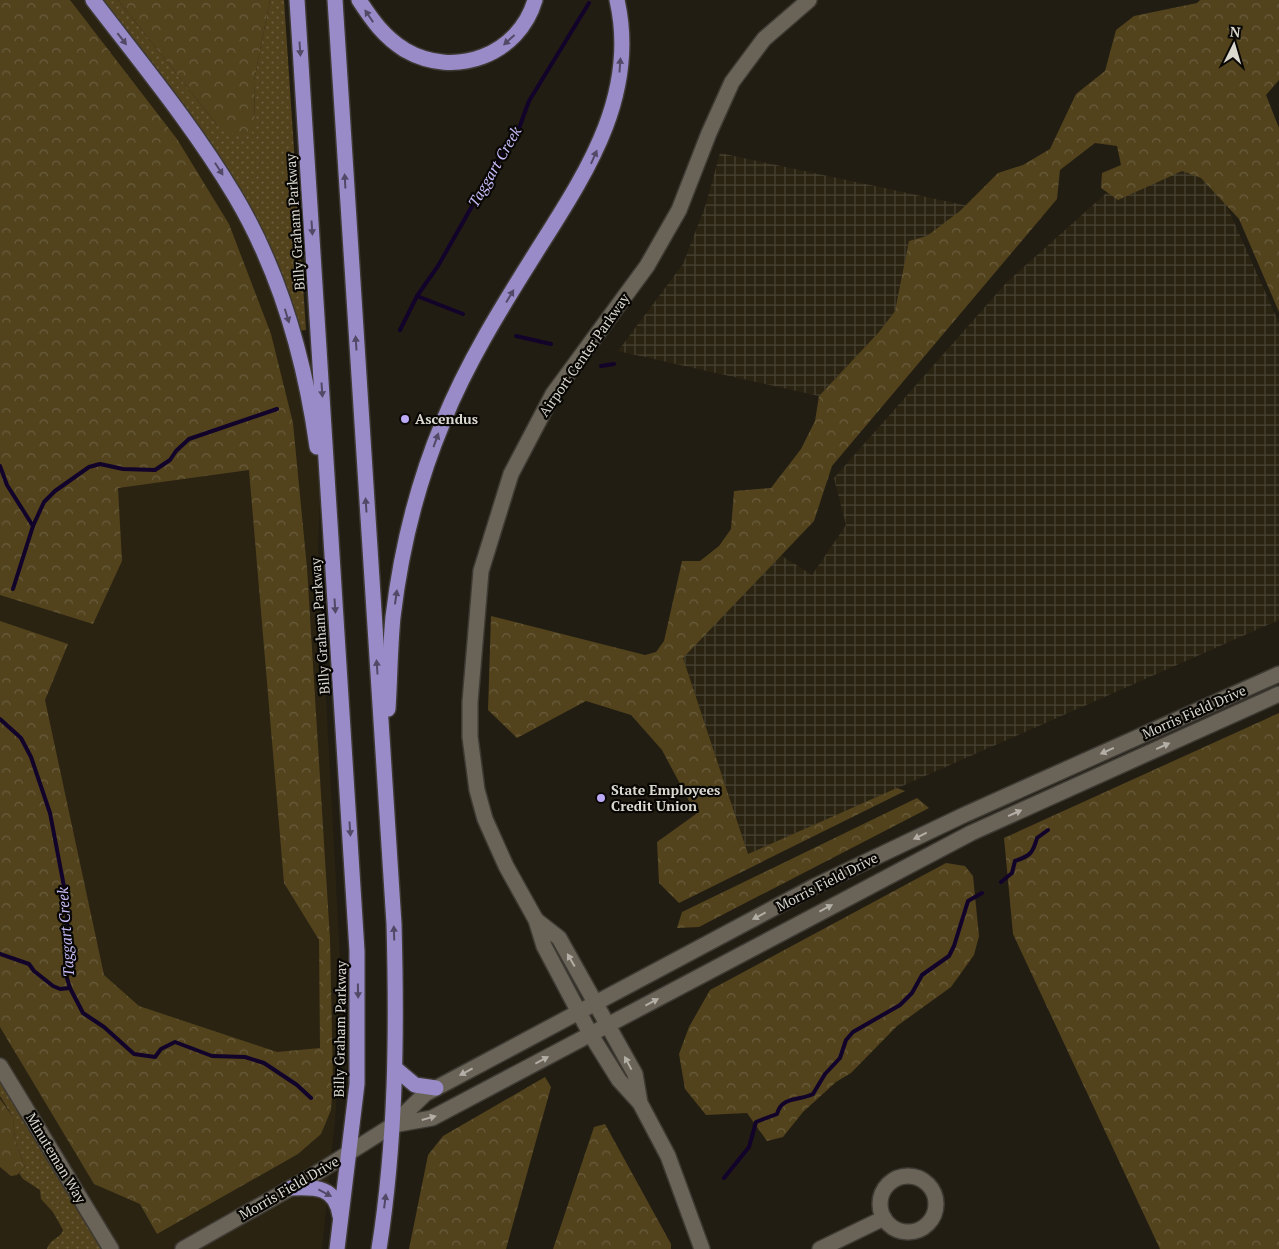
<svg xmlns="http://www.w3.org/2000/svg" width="1279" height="1249" viewBox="0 0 1279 1249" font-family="'PT Serif',serif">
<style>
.built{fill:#2a2312}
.industrial{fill:url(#industrial-grid)}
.grass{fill:url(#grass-dots)}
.forest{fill:url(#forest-crowns)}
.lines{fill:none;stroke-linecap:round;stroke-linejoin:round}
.stream{stroke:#12032b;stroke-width:4}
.street-casing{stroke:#3d3933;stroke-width:18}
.secondary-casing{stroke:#3d3933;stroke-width:18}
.highway-casing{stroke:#3d3933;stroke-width:18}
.street{stroke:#696457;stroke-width:15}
.secondary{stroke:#696457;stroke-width:15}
.highway{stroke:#998bc8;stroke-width:15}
.oneway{fill:#514966}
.oneway2{fill:#b3afa6}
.poi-dot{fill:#bcaaf6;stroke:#090704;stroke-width:2}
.labels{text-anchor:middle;stroke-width:4.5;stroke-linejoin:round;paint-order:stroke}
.street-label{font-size:14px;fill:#dbd8d0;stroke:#090704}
.poi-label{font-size:14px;font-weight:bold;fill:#dbd8d0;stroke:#090704;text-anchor:start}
.water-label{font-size:15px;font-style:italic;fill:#c7baf7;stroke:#090704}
</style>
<defs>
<pattern id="industrial-grid" width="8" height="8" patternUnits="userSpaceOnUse" patternTransform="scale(1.25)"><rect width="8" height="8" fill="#2a2312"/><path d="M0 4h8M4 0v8" fill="none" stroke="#484233"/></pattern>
<pattern id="grass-dots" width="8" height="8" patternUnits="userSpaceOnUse" patternTransform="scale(1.25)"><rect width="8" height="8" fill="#52431d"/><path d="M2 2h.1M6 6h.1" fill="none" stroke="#6a5d3d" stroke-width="1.8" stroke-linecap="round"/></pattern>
<pattern id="forest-crowns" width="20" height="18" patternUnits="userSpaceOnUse" patternTransform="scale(1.25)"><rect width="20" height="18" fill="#52431d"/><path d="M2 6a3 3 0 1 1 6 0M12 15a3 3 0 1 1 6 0" fill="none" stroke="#6a5d3d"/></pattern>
</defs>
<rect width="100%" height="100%" fill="#221d12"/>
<polygon class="built" points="0,0 93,0 248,219 311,402 321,473 318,549 340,958 336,1109 322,1249 0,1249"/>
<g class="industrial">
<polygon points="720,153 973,207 879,332 819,396 618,351 683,264 706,204"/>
<polygon points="1203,153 1279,323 1279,620 748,854 683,658 763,544 812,575 846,525 834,478 1007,282 1112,188"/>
</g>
<g class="grass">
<polygon points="101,0 118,0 217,125 255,123 254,81 270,0 284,0 306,330 298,331 253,213 230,173 186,108"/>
<path d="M0,1081L103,1249H47C51,1238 61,1238 63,1230L53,1212L41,1199L40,1190L23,1179L19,1173L25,1167L15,1140L13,1117L0,1096Z"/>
</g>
<g class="forest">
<polygon points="0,0 70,0 177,139 229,224 271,334 293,423 307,568 330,939 333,1082 331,1110 321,1134 298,1154 157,1234 140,1204 94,1184 0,1027 0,621 68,644 45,700 104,975 139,1006 277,1052 320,1048 319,940 284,883 249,470 118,488 122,561 93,624 0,595"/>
<polygon points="118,0 270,0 254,81 255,123 251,136 237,136 217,125"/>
<polygon points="1200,0 1279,0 1279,80 1266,95 1279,128 1279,312 1239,219 1201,178 1182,171 1118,200 1101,188 1102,173 1121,165 1117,146 1095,143 1060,170 1057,199 832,466 814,521 683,658 748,854 897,788 905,791 679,903 659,883 657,842 696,814 662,750 631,715 586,701 517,738 488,710 491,616 645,655 656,652 664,641 682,561 700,561 719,546 731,529 734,491 771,488 801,449 815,421 819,396 879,332 895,311 909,241 927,236 960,211 998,173 1023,165 1050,149 1076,94 1105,71 1116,30 1134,16 1197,3"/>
<polygon points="1279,713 1279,1249 1160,1249 1013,934 1004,838"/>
<polygon points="917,798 929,808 699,927 677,928 682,912"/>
<polygon points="946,863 965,866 973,876 979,936 974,955 951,987 897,1026 851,1073 836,1082 803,1112 783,1137 767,1141 747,1113 706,1115 685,1089 679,1054 689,1027 710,990"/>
<polygon points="545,1077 551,1087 506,1249 409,1249 428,1155 443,1136"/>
<polygon points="0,1099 13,1117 15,1140 25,1167 17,1175 11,1176 0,1167"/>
<polygon points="605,1124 671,1244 671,1249 553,1249 594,1127"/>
</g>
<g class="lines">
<g class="stream">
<polyline points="417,296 463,314"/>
<polyline points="400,330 417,296 438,266 496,164 518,131 529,101 589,3"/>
<polyline points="516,336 551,344"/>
<polyline points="601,366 614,364"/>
<polyline points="0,466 7,485 33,526"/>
<polyline points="13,589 33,526 44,502 55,491 89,467 100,464 123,469 155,470 170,460 176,451 189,439 277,409"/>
<polyline points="0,719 21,738 31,757 50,813 66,897 68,944 65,955 66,975 70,988 83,1013 104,1027 134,1054 155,1057 161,1049 175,1042 212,1056 245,1057 264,1063 297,1085 311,1098"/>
<path d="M1001,882L1012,873L1015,861C1030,856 1033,853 1037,838L1048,830"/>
<polyline points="0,954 29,964 34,971 53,986 60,989 70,988"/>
<path d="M724,1178L749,1147L756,1122L777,1114C782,1096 799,1101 813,1094L825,1074L840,1058L846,1040L853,1032L900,1005L912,993L922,975L949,956L954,946L968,901L982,893"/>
</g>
<defs>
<g id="street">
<polyline points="536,920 559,938 635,1074 640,1103 668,1156 702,1249"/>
<polyline points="0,1066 111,1249"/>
<polyline points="640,1103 619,1080 591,1035 544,946 536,920 506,866 485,819 477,790 470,737 470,702 481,571 511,474 553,394 647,266 679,210 709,133 732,82 764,39 809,0"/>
<circle cx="908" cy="1204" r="28"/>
<polyline points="820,1249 884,1218"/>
</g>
<g id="secondary">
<polyline points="393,1125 432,1118 971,833 1279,694"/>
<polyline points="183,1249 312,1176 393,1125 425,1094 815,886 964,815 1279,674"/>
</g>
<g id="highway">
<path d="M93,0C142,64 194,127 235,196C280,272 305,361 317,447"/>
<polyline points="297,0 357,951 357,1084 337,1249"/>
<path d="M335,0L394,924C397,1033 396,1141 379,1249"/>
<path d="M359,0C372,20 384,37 405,50C455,79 519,55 535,0"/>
<path d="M388,709C390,679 390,648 393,617C401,550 417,484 443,422C467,363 501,308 535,254C584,176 639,97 617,0"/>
<polyline points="396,1069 415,1085 436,1088"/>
<path d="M291,1188C315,1187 336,1186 340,1216"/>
</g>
</defs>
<use href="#street" class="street-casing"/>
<use href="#secondary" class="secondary-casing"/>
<use href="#highway" class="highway-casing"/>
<use href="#street" class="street"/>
<use href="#secondary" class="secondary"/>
<use href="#highway" class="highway"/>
</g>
<defs><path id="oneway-solid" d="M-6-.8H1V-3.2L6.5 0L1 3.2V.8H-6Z" transform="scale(1.25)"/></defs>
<g class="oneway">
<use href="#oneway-solid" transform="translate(369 16) rotate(-124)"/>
<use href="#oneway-solid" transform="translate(122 39) rotate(52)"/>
<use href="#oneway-solid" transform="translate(509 40) rotate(138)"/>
<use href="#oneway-solid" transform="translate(300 49) rotate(86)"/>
<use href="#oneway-solid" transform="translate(620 65) rotate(-86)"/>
<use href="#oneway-solid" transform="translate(594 157) rotate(-66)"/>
<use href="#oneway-solid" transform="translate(219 169) rotate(57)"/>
<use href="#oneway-solid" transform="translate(345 181) rotate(-93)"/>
<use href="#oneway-solid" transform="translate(312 228) rotate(86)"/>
<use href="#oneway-solid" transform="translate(510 296) rotate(-59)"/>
<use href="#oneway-solid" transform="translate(287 316) rotate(73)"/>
<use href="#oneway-solid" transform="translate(356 343) rotate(-94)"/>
<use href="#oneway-solid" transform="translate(322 390) rotate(86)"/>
<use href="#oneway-solid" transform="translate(436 440) rotate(-70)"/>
<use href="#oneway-solid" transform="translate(366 505) rotate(-94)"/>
<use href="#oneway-solid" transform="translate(396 597) rotate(-82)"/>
<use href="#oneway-solid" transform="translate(335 606) rotate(86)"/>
<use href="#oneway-solid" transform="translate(377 667) rotate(-94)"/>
<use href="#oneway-solid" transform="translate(350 829) rotate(86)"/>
<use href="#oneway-solid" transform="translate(394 933) rotate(-92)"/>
<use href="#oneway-solid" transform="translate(358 991) rotate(89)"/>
<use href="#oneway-solid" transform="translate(325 1193) rotate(28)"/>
<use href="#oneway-solid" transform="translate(385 1201) rotate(-83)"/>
</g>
<g class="oneway2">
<use href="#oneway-solid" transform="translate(1163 746) rotate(-24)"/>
<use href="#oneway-solid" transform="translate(1107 751) rotate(156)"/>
<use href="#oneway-solid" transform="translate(1015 813) rotate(-24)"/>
<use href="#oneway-solid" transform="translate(920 836) rotate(154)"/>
<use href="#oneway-solid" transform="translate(826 908) rotate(-28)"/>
<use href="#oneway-solid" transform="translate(759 916) rotate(152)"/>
<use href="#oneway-solid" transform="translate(571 960) rotate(-120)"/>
<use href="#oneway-solid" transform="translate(652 1002) rotate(-28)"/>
<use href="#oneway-solid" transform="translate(542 1060) rotate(-28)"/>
<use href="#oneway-solid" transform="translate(628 1063) rotate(-118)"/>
<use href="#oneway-solid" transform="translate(466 1072) rotate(152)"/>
<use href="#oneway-solid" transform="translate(429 1118) rotate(-16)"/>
</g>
<g class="poi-dot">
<circle cx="405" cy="419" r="5"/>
<circle cx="601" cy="798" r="5"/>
</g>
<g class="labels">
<g class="street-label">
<text transform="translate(295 222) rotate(-94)" y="5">Billy Graham Parkway</text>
<text transform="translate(584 355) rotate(-55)" y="5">Airport Center Parkway</text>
<text transform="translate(320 626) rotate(-94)" y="5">Billy Graham Parkway</text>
<text transform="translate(1194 712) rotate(-24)" y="5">Morris Field Drive</text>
<text transform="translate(827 882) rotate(-27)" y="5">Morris Field Drive</text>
<text transform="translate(340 1029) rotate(-89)" y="5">Billy Graham Parkway</text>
<text transform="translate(56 1158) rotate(59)" y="5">Minuteman Way</text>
<text transform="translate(289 1188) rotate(-30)" y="5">Morris Field Drive</text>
</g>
<g class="poi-label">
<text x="415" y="424">Ascendus</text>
<text x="611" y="795">State Employees<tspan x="611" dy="16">Credit Union</tspan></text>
</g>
<g class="water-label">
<text transform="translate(495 167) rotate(-60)" y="5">Taggart Creek</text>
<text transform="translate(66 932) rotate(-94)" y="5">Taggart Creek</text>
</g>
</g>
<g transform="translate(1234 45) rotate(5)" stroke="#090704" stroke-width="4" paint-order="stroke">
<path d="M0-4L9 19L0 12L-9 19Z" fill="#dbd8d0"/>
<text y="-8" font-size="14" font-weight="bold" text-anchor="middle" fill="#dbd8d0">N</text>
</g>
</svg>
